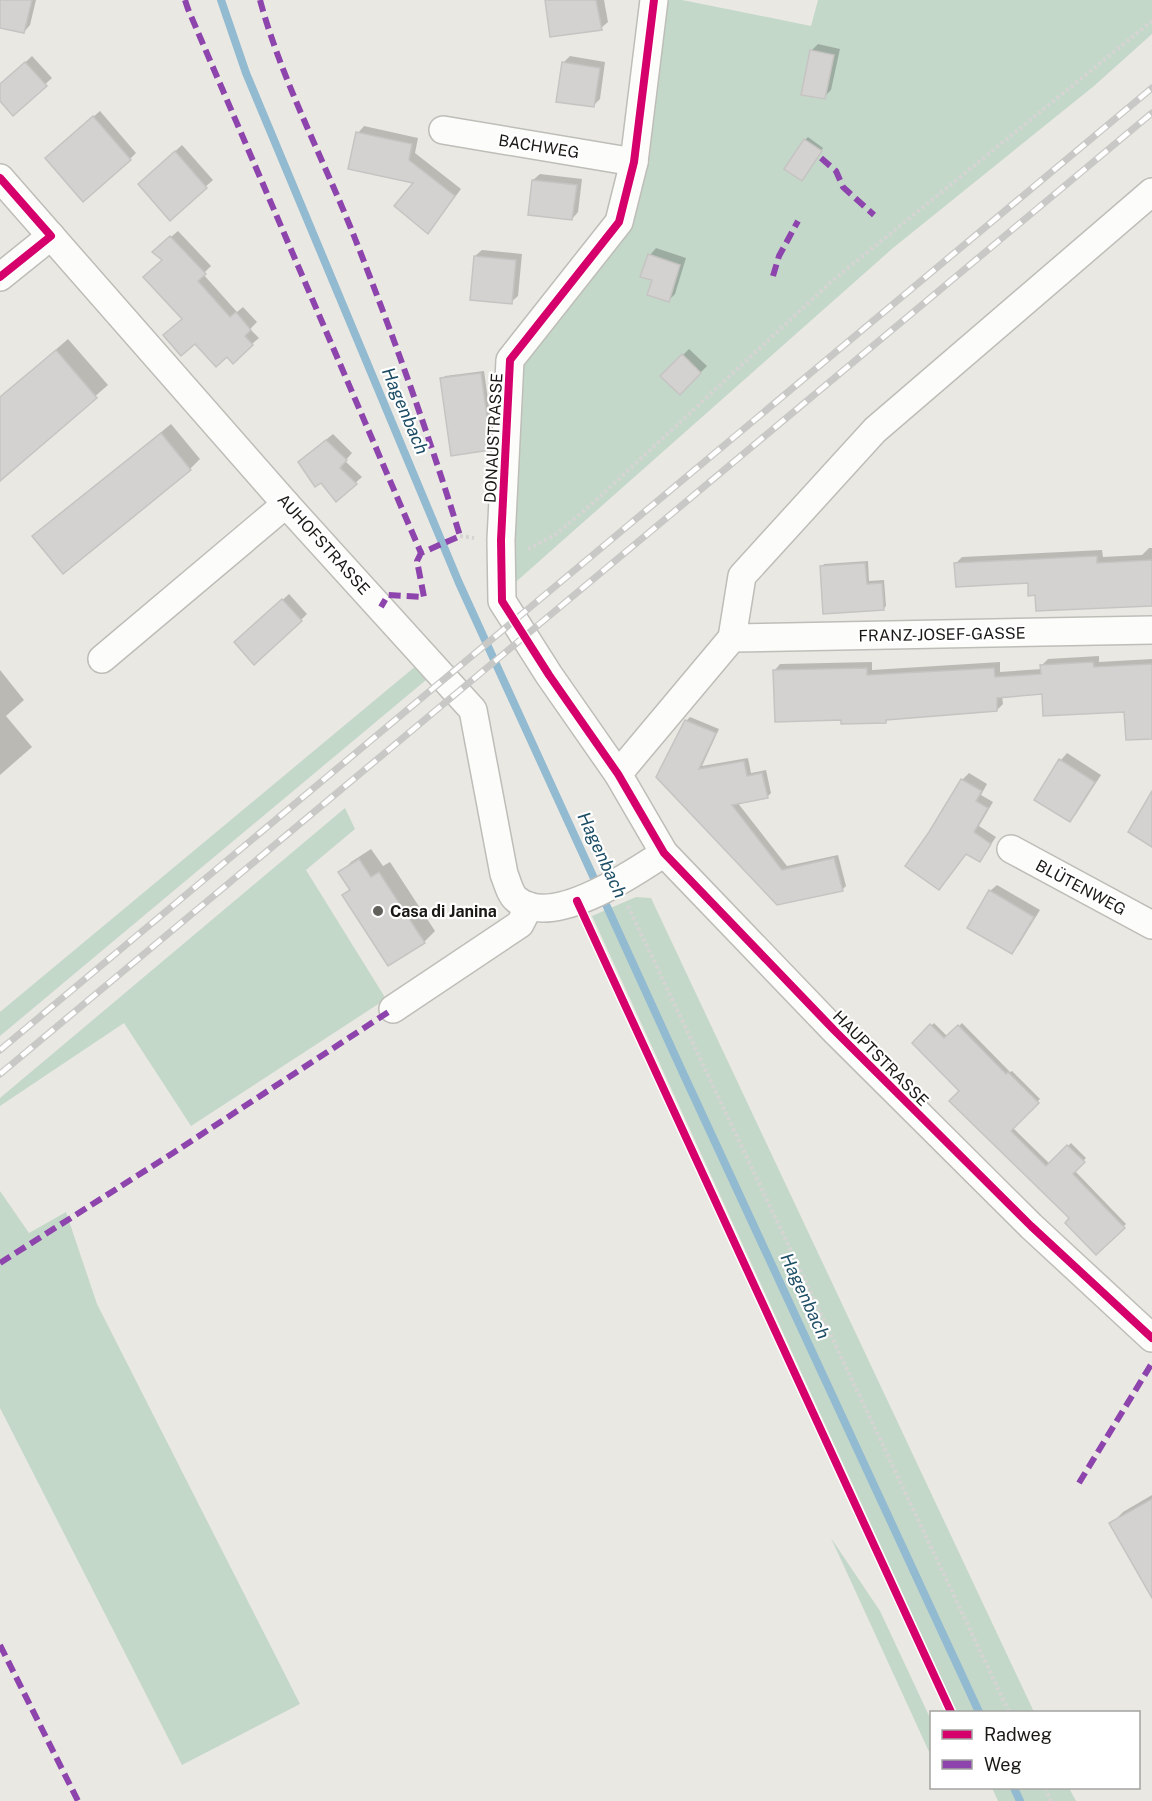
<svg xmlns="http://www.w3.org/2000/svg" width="1152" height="1801" viewBox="0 0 1152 1801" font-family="'Public Sans',sans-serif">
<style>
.green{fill:#c4d8ca}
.shadow{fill:#0003}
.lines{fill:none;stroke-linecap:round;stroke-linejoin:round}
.stream{stroke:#92bad0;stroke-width:8}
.building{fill:#d4d2d1;stroke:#c6c4c3;stroke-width:1.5}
.minor-casing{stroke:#bebdb8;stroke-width:30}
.path{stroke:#d6d4d3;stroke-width:4;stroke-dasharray:3 3;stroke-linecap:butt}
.minor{stroke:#fcfcfb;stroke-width:27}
.rail-casing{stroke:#c8c8c6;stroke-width:7}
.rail{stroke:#fff;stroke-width:4.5;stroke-dasharray:14;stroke-linecap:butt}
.quiet{stroke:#8e44ad;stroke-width:6;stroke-dasharray:12 6;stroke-linecap:butt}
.cycleway-casing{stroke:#fff;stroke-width:11}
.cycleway{stroke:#d6006c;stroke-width:8}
.poi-dot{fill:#62615c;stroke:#fff;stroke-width:2}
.labels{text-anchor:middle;stroke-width:4.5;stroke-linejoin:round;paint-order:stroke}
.street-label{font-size:16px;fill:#191814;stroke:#fff}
.poi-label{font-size:16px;font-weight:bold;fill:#191814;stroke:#fff;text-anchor:start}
.water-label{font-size:18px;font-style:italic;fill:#1d4d65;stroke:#fff}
</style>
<rect width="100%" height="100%" fill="#eae8e2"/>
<g class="green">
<polygon points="653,0 682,0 811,26 818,0 1152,0 1152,34 1094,86 893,248 509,588 510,360 619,222"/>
<polygon points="417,665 438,670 0,1036 0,1012"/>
<polygon points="345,808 355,829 306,870 386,999 191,1126 124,1023 0,1106 0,1098"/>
<polygon points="636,897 651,898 1034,1712 957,1712 592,916"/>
<polygon points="0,1191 29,1233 66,1212 97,1304 300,1704 182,1765 0,1408"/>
<polygon points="831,1538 880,1611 931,1720 931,1756"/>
<polygon points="992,1788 1069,1788 1076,1801 998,1801"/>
</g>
<g class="shadow">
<polygon points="0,0 36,0 30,25 24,32 0,26"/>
<polygon points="546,0 604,0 608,22 601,28"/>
<polygon points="818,44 840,49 831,90 824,97 811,51"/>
<polygon points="32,56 52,78 13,114 0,99 0,86"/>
<polygon points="570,56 605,62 600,99 593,106 563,63"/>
<polygon points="100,111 136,153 130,159 53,152"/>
<polygon points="364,126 418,138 415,153 461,189 434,225 416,182 358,133"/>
<polygon points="808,137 823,148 804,176 805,140"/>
<polygon points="182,145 213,180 170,218 146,178"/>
<polygon points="540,174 582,179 578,212 572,219 533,180"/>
<polygon points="178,231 211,266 203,274 237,312 243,307 257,322 250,329 259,338 252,344 184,318 160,246"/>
<polygon points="656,248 686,258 675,294 668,301 654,279 650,255"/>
<polygon points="482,250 522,254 518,296 511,302 475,256"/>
<polygon points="68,339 108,385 0,479 0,398"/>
<polygon points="689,349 707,366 680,393 662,376"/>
<polygon points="484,371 493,435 492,446 489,449 442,379 445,376"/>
<polygon points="171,424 200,459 190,469 34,536"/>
<polygon points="333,434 352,453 345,461 362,477 336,500 306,456"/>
<polygon points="1149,548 1152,548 1152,604 1036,594 1029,581 956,563 962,557 1102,550 1103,557 1142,555"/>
<polygon points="868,561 869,581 884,580 886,606 883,609 822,567 824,564"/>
<polygon points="289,594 307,614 301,620 243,636"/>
<polygon points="1099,656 1099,662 1152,659 1152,716 1043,692 1002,696 1003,704 997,710 889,718 886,721 842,718 774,671 780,664 872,662 872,670 1000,662 1000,672 1042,669 1042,665 1048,659"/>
<polygon points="0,670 24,700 6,716 32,747 0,775"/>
<polygon points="690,717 719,729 702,766 748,758 751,773 766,770 771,793 767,797 737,802 787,866 838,855 846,886 842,890 777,903 658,777 686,721"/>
<polygon points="1067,753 1101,775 1076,814 1069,821 1036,799 1061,760"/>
<polygon points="969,773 987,784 981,795 993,802 979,826 996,837 980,860 967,853 939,888 930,833 963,779"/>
<polygon points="371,849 383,866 390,862 435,931 424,942 344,895 350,889 340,873 351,862"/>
<polygon points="997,885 1040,910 1018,946 1011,952 990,891"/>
<polygon points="934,1023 948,1037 962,1023 1010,1072 1012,1071 1040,1099 1012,1127 1050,1164 1071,1143 1086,1158 1074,1170 1126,1224 1096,1253 1071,1218 962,1091 914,1043"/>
<polygon points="1152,1495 1152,1597 1111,1524 1123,1512"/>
</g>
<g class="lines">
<g class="stream">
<polyline points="221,0 246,73 459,583 683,1073 979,1712"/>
<polyline points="1014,1788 1020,1801"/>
</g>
</g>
<g class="building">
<polygon points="0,0 32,0 24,33 0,28"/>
<polygon points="545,0 596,0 602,30 550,37"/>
<polygon points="810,50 834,55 825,99 801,95"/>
<polygon points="25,62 47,86 13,116 0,101 0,84"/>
<polygon points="562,62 600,68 594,107 556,102"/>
<polygon points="93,116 131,160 83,202 45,158"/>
<polygon points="356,132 412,144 409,160 455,196 428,234 394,206 413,183 348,169"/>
<polygon points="804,139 822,151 802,181 784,169"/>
<polygon points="175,151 207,188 170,221 138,184"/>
<polygon points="532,180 577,185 572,220 528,215"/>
<polygon points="170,236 206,274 198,281 230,317 236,312 251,330 245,336 253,345 233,364 227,357 216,367 195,344 181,356 163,335 182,319 143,277 162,260 152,252"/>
<polygon points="648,254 680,265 669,302 647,295 652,280 640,277"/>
<polygon points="474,256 516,260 512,304 470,300"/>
<polygon points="56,350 97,398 0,481 0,397"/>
<polygon points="682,354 701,373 680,395 660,376"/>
<polygon points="481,373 490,439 490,450 451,456 440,378"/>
<polygon points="161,433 191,470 63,574 32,536"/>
<polygon points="326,440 347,460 340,468 357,484 336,502 321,483 315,487 298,462"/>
<polygon points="1097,556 1097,563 1152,560 1152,606 1036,611 1035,595 1028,596 1028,583 956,587 954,563"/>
<polygon points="865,563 867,584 882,583 884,610 823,614 820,566"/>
<polygon points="282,599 302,621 254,665 234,642"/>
<polygon points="1093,662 1094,667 1152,664 1152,739 1126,740 1124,712 1043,716 1042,694 997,698 997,711 886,720 886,723 841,724 841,720 775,722 773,670 867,668 867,675 994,668 995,677 1041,674 1040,665"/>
<polygon points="685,720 716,733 699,769 744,761 747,776 762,773 768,798 732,805 782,870 834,858 843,891 777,905 656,777"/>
<polygon points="1059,759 1095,782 1070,822 1034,800"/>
<polygon points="961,779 982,791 976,801 988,808 974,832 991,844 980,862 966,854 939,890 905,866 929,832"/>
<polygon points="1152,791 1152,847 1128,832"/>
<polygon points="359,859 371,877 379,872 425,943 388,966 342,895 350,890 338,872"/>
<polygon points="989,890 1034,917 1012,954 967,928"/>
<polygon points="930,1024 944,1038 958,1025 1006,1074 1008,1072 1039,1103 1011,1131 1046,1166 1067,1145 1085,1162 1073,1174 1125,1228 1096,1255 1065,1223 1069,1218 949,1101 959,1091 912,1043"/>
<polygon points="1152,1499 1152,1598 1109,1523"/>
</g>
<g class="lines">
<defs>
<g id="minor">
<polyline points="654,0 634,162 619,222 510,360 501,540 502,601 549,675 618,774 664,853 834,1030 1031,1226 1152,1338"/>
<polyline points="443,130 634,162"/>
<path d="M0,178L286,504L473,710L504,874C507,881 510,894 516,899C551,930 634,873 664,853"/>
<polyline points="0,277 51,236"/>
<polyline points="732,638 742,576 875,430 1152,192"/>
<polyline points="732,638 1152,630"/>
<polyline points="102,659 286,504"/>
<polyline points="618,774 732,638"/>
<polyline points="1011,849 1152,925"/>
<polyline points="393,1009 520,924 529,906"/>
</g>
</defs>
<use href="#minor" class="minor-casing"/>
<g class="path">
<polyline points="460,536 474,538"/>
<polyline points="528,549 555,535 593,503 831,282 1152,21"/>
<polyline points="628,906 1009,1712"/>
<polyline points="1045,1788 1051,1801"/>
</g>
<use href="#minor" class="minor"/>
<defs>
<g id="rail">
<polyline points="0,1050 1152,88"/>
<polyline points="0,1074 1152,113"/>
</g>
</defs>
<use href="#rail" class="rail-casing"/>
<use href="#rail" class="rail"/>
<g class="quiet">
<polyline points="185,0 188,9 421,553"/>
<path d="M260,0C282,81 323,158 354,236C393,335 429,435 460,536L421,553L417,561L424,597L388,595L381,607"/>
<polyline points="821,158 836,171 843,187 874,215"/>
<polyline points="773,276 779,256 798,221"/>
<polyline points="0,1263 173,1153 393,1009"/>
<polyline points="1079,1483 1152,1363"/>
<polyline points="0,1645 78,1801"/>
</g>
<defs>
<g id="cycleway">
<polyline points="654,0 634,162 619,222 510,360 501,540 502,601 549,675 618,774 664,853 834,1030 1031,1226 1152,1338"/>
<polyline points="0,178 51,236 0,277"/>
<polyline points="577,901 951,1712"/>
</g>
</defs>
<use href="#cycleway" class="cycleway-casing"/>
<use href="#cycleway" class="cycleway"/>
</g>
<circle class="poi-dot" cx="378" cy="911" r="6"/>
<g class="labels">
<g class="street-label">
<text transform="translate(539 146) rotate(9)" y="6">BACHWEG</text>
<text transform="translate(493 438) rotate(-87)" y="6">DONAUSTRASSE</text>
<text transform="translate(324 544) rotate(48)" y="6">AUHOFSTRASSE</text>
<text transform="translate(942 634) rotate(-1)" y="6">FRANZ-JOSEF-GASSE</text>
<text transform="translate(1081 887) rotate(28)" y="6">BLÜTENWEG</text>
<text transform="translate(881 1058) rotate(45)" y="6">HAUPTSTRASSE</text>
</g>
<g class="poi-label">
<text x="390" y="917">Casa di Janina</text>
</g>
<g class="water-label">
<text transform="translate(405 411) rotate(67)" y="6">Hagenbach</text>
<text transform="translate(602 855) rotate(65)" y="6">Hagenbach</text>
<text transform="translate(805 1296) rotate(65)" y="6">Hagenbach</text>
</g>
</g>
<rect x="930" y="1711" width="210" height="78" fill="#ffffff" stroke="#a3a3a1" stroke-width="1.5"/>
<rect x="942" y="1730" width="30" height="9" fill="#d6006c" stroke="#a3a3a1" stroke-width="1.5"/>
<text x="984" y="1741" font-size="18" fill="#191814">Radweg</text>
<rect x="942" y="1760" width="30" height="9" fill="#8e44ad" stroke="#a3a3a1" stroke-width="1.5"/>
<text x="984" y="1771" font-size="18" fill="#191814">Weg</text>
</svg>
